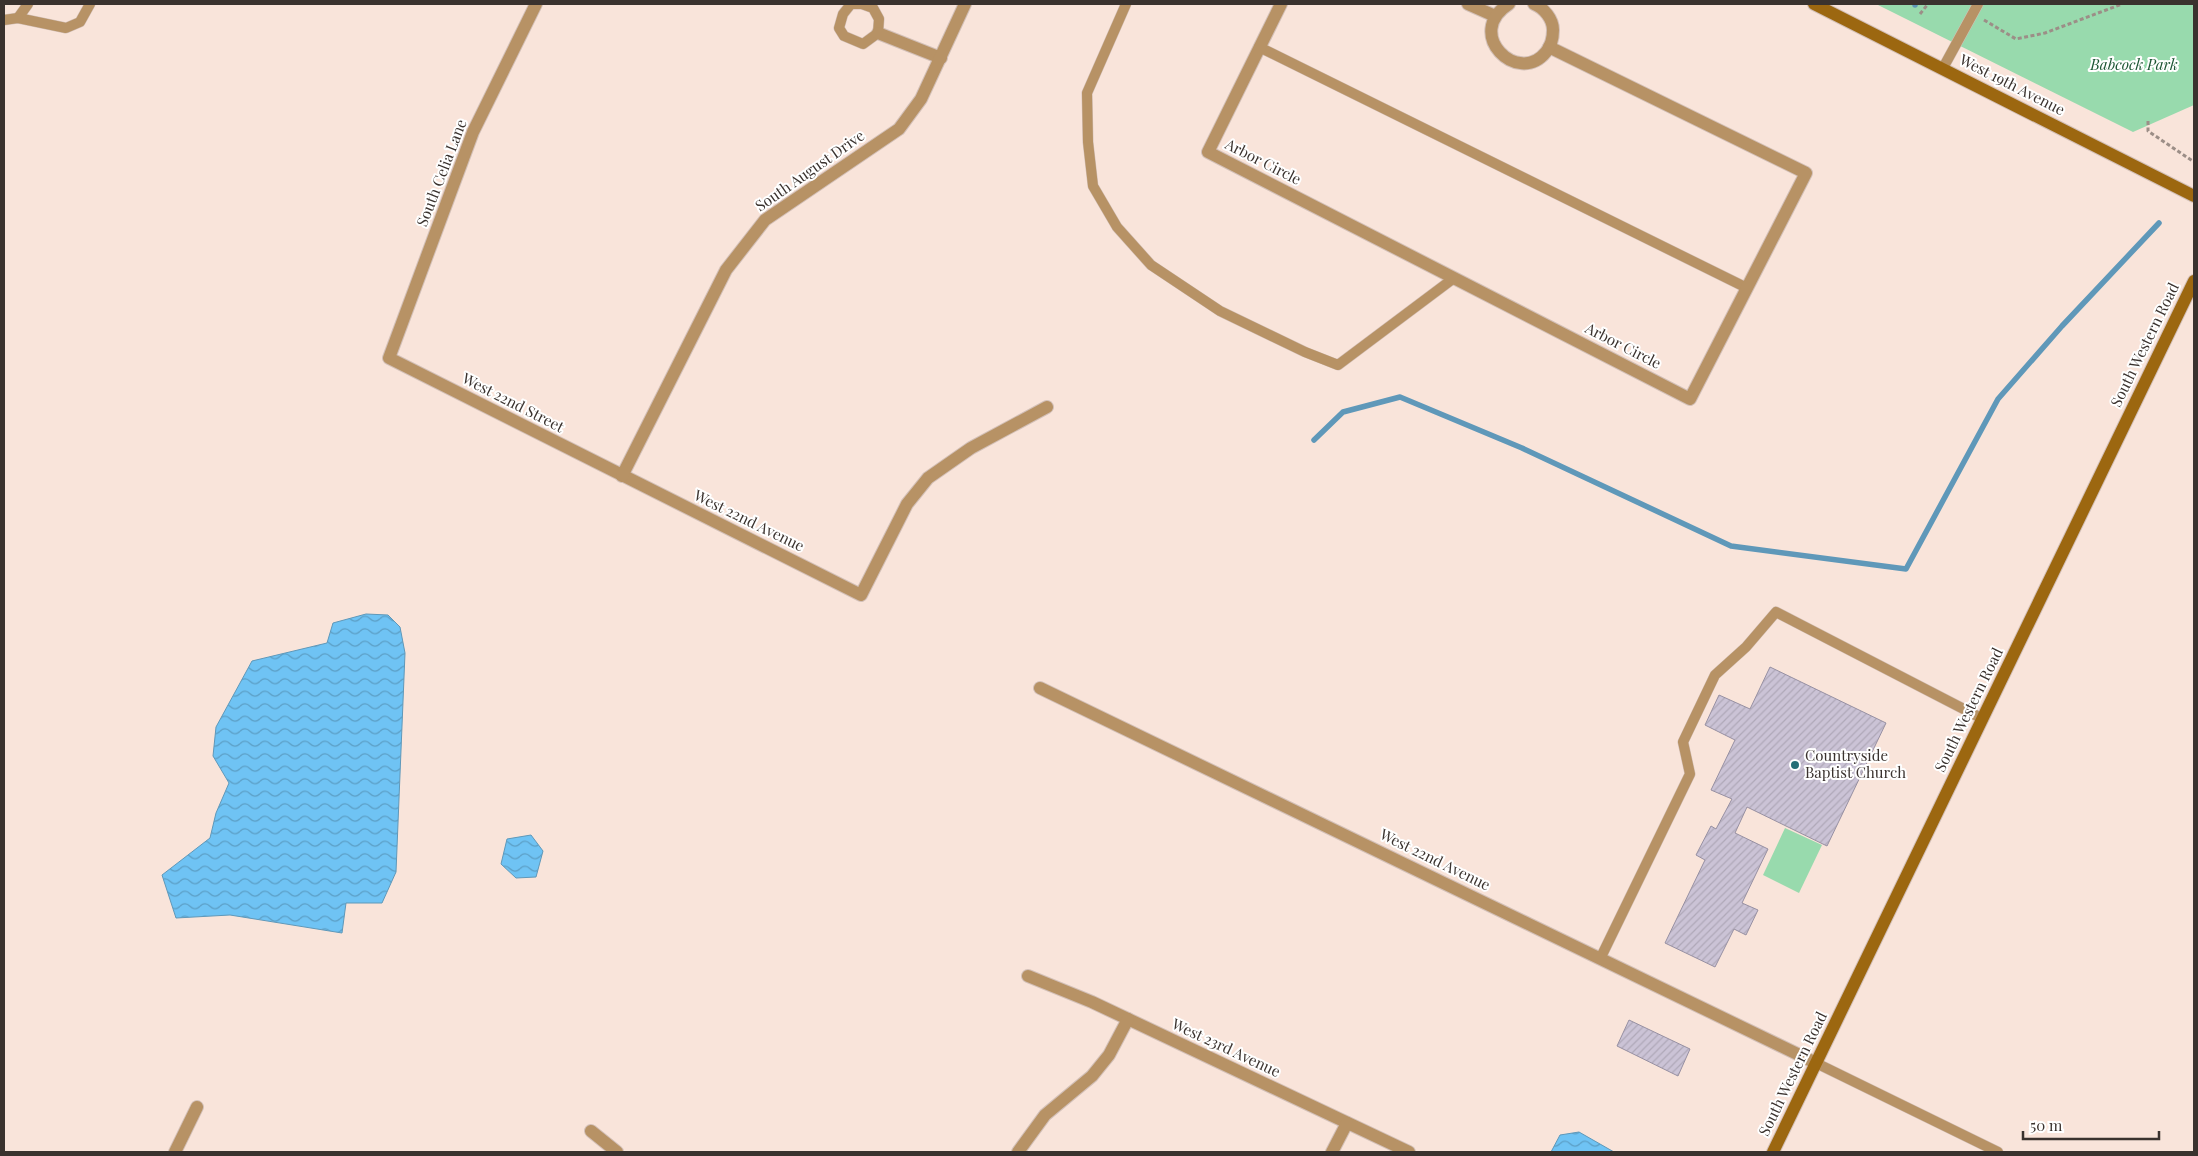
<svg xmlns="http://www.w3.org/2000/svg" width="2198" height="1156" viewBox="0 0 2198 1156" font-family="'Playfair Display',serif">
<style>
.park{fill:#98daad}
.water{fill:url(#water-waves);stroke:#5f98b9}
.lines{fill:none;stroke-linecap:round;stroke-linejoin:round}
.stream{stroke:#5f98b9;stroke-width:5.5}
.building{fill:url(#building-hatch);stroke:#9790a2}
.lane-casing{stroke:#d3c0b8;stroke-width:11}
.street-casing{stroke:#d3c0b8;stroke-width:14}
.secondary-casing{stroke:#d3c0b8;stroke-width:14}
.path{stroke:#9c8e87;stroke-width:3;stroke-dasharray:4 2.5;stroke-linecap:butt}
.lane{stroke:#b79265;stroke-width:10}
.street{stroke:#b79265;stroke-width:12}
.secondary{stroke:#9c6710;stroke-width:12}
.poi-dot{fill:#236d76;stroke:#fff;stroke-width:2}
.labels{text-anchor:middle;stroke-width:4;stroke-linejoin:round;paint-order:stroke}
.park-label{font-size:15px;font-style:italic;fill:#1d5634;stroke:#fff}
.street-label{font-size:15px;fill:#3a322e;stroke:#fff}
.poi-label{font-size:15px;fill:#3a322e;stroke:#fff;text-anchor:start}
</style>
<defs>
<pattern id="water-waves" width="16" height="10" patternUnits="userSpaceOnUse" patternTransform="scale(1.25)"><rect width="16" height="10" fill="#6fc3f4"/><path d="M0 5q4-4 8 0t8 0" fill="none" stroke="#5c9fc6"/></pattern>
<pattern id="building-hatch" width="6" height="6" patternUnits="userSpaceOnUse" patternTransform="scale(1.25)"><rect width="6" height="6" fill="#cbc3d6"/><path d="M-1 1l2-2M0 6l6-6M5 7l2-2" fill="none" stroke="#afa8b8"/></pattern>
</defs>
<rect width="100%" height="100%" fill="#f9e4da"/>
<g class="park">
<polygon points="1876,4 2194,4 2194,105 2133,132"/>
<polygon points="1785,828 1822,845 1799,893 1763,875"/>
</g>
<g class="water">
<polygon points="366,614 388,615 400,627 405,653 396,872 382,903 346,903 342,933 230,915 176,918 162,875 210,838 216,813 229,783 213,756 216,727 252,661 327,643 333,623"/>
<polygon points="531,835 543,851 536,877 516,878 501,864 507,839"/>
<polygon points="1579,1132 1614,1152 1551,1152 1560,1135"/>
</g>
<g class="lines">
<g class="stream">
<polyline points="1915,5 1915,4"/>
<polyline points="1314,440 1343,412 1400,397 1522,448 1731,546 1906,569 1998,399 2062,326 2159,223"/>
</g>
</g>
<g class="building">
<polygon points="1770,667 1886,723 1827,846 1747,807 1735,833 1768,849 1742,903 1758,910 1746,935 1734,929 1715,967 1665,943 1705,860 1696,855 1711,826 1716,829 1732,799 1711,790 1735,740 1705,725 1719,695 1750,709"/>
<polygon points="1629,1020 1690,1049 1678,1076 1617,1046"/>
</g>
<g class="lines">
<defs>
<g id="lane">
<polyline points="28,4 18,18 66,28 80,22 90,4"/>
<polygon points="851,4 862,4 873,8 879,19 878,33 863,44 844,36 839,28 843,14"/>
<polyline points="1126,4 1087,93 1088,142 1093,186 1117,227 1151,265 1220,311 1305,352 1338,365 1454,278"/>
<polyline points="4,20 18,18"/>
<polyline points="1259,47 1747,288"/>
<polyline points="1943,68 1978,4"/>
<polyline points="1601,957 1690,774 1683,742 1715,675 1746,647 1776,612 1983,719"/>
<polyline points="1816,1063 1998,1152"/>
</g>
<g id="street">
<polyline points="536,4 473,132 389,358 861,595 907,504 928,478 971,448 1047,407"/>
<polyline points="1281,4 1208,152 1690,399 1806,173 1549,47"/>
<polyline points="1468,4 1495,16"/>
<path d="M1509,4C1463,33 1518,87 1546,52C1551,46 1553,38 1553,30C1553,19 1544,8 1534,4"/>
<polyline points="878,33 941,58"/>
<polyline points="622,476 726,270 765,220 899,129 921,99 965,4"/>
<polyline points="1040,688 1816,1063"/>
<polyline points="1028,976 1092,1002 1409,1152"/>
<polyline points="591,1131 617,1152"/>
<polyline points="175,1152 197,1107"/>
<polyline points="1018,1152 1045,1115 1092,1076 1109,1055 1128,1019"/>
<polyline points="1332,1152 1347,1123"/>
</g>
<g id="secondary">
<polyline points="1814,4 2194,196"/>
<polyline points="1773,1152 2194,281"/>
</g>
</defs>
<use href="#lane" class="lane-casing"/>
<use href="#street" class="street-casing"/>
<use href="#secondary" class="secondary-casing"/>
<g class="path">
<polyline points="1920,14 1928,4"/>
<polyline points="1984,20 2016,39 2045,33 2122,4"/>
<polyline points="2148,121 2148,131 2194,162"/>
</g>
<use href="#lane" class="lane"/>
<use href="#street" class="street"/>
<use href="#secondary" class="secondary"/>
</g>
<circle class="poi-dot" cx="1795" cy="765" r="5"/>
<g class="labels">
<g class="park-label">
<text x="2134" y="70">Babcock Park</text>
</g>
<g class="street-label">
<text transform="translate(2012 85) rotate(27)" y="5">West 19th Avenue</text>
<text transform="translate(1263 162) rotate(27)" y="5">Arbor Circle</text>
<text transform="translate(810 171) rotate(-35)" y="5">South August Drive</text>
<text transform="translate(442 173) rotate(-69)" y="5">South Celia Lane</text>
<text transform="translate(2145 345) rotate(-64)" y="5">South Western Road</text>
<text transform="translate(1623 346) rotate(27)" y="5">Arbor Circle</text>
<text transform="translate(513 403) rotate(27)" y="5">West 22nd Street</text>
<text transform="translate(749 521) rotate(26)" y="5">West 22nd Avenue</text>
<text transform="translate(1969 710) rotate(-64)" y="5">South Western Road</text>
<text transform="translate(1435 860) rotate(26)" y="5">West 22nd Avenue</text>
<text transform="translate(1226 1048) rotate(25)" y="5">West 23rd Avenue</text>
<text transform="translate(1793 1074) rotate(-64)" y="5">South Western Road</text>
</g>
<g class="poi-label">
<text x="1805" y="761">Countryside<tspan x="1805" dy="17">Baptist Church</tspan></text>
</g>
</g>
<rect width="2198" height="1156" fill="none" stroke="#3a322e" stroke-width="10"/>
<path d="M2023 1131v8h136v-8" fill="none" stroke="#3a322e" stroke-width="2.5"/>
<text x="2030" y="1131" font-size="15" fill="#3a322e" stroke="#ffffff" stroke-width="4" paint-order="stroke">50 m</text>
</svg>
